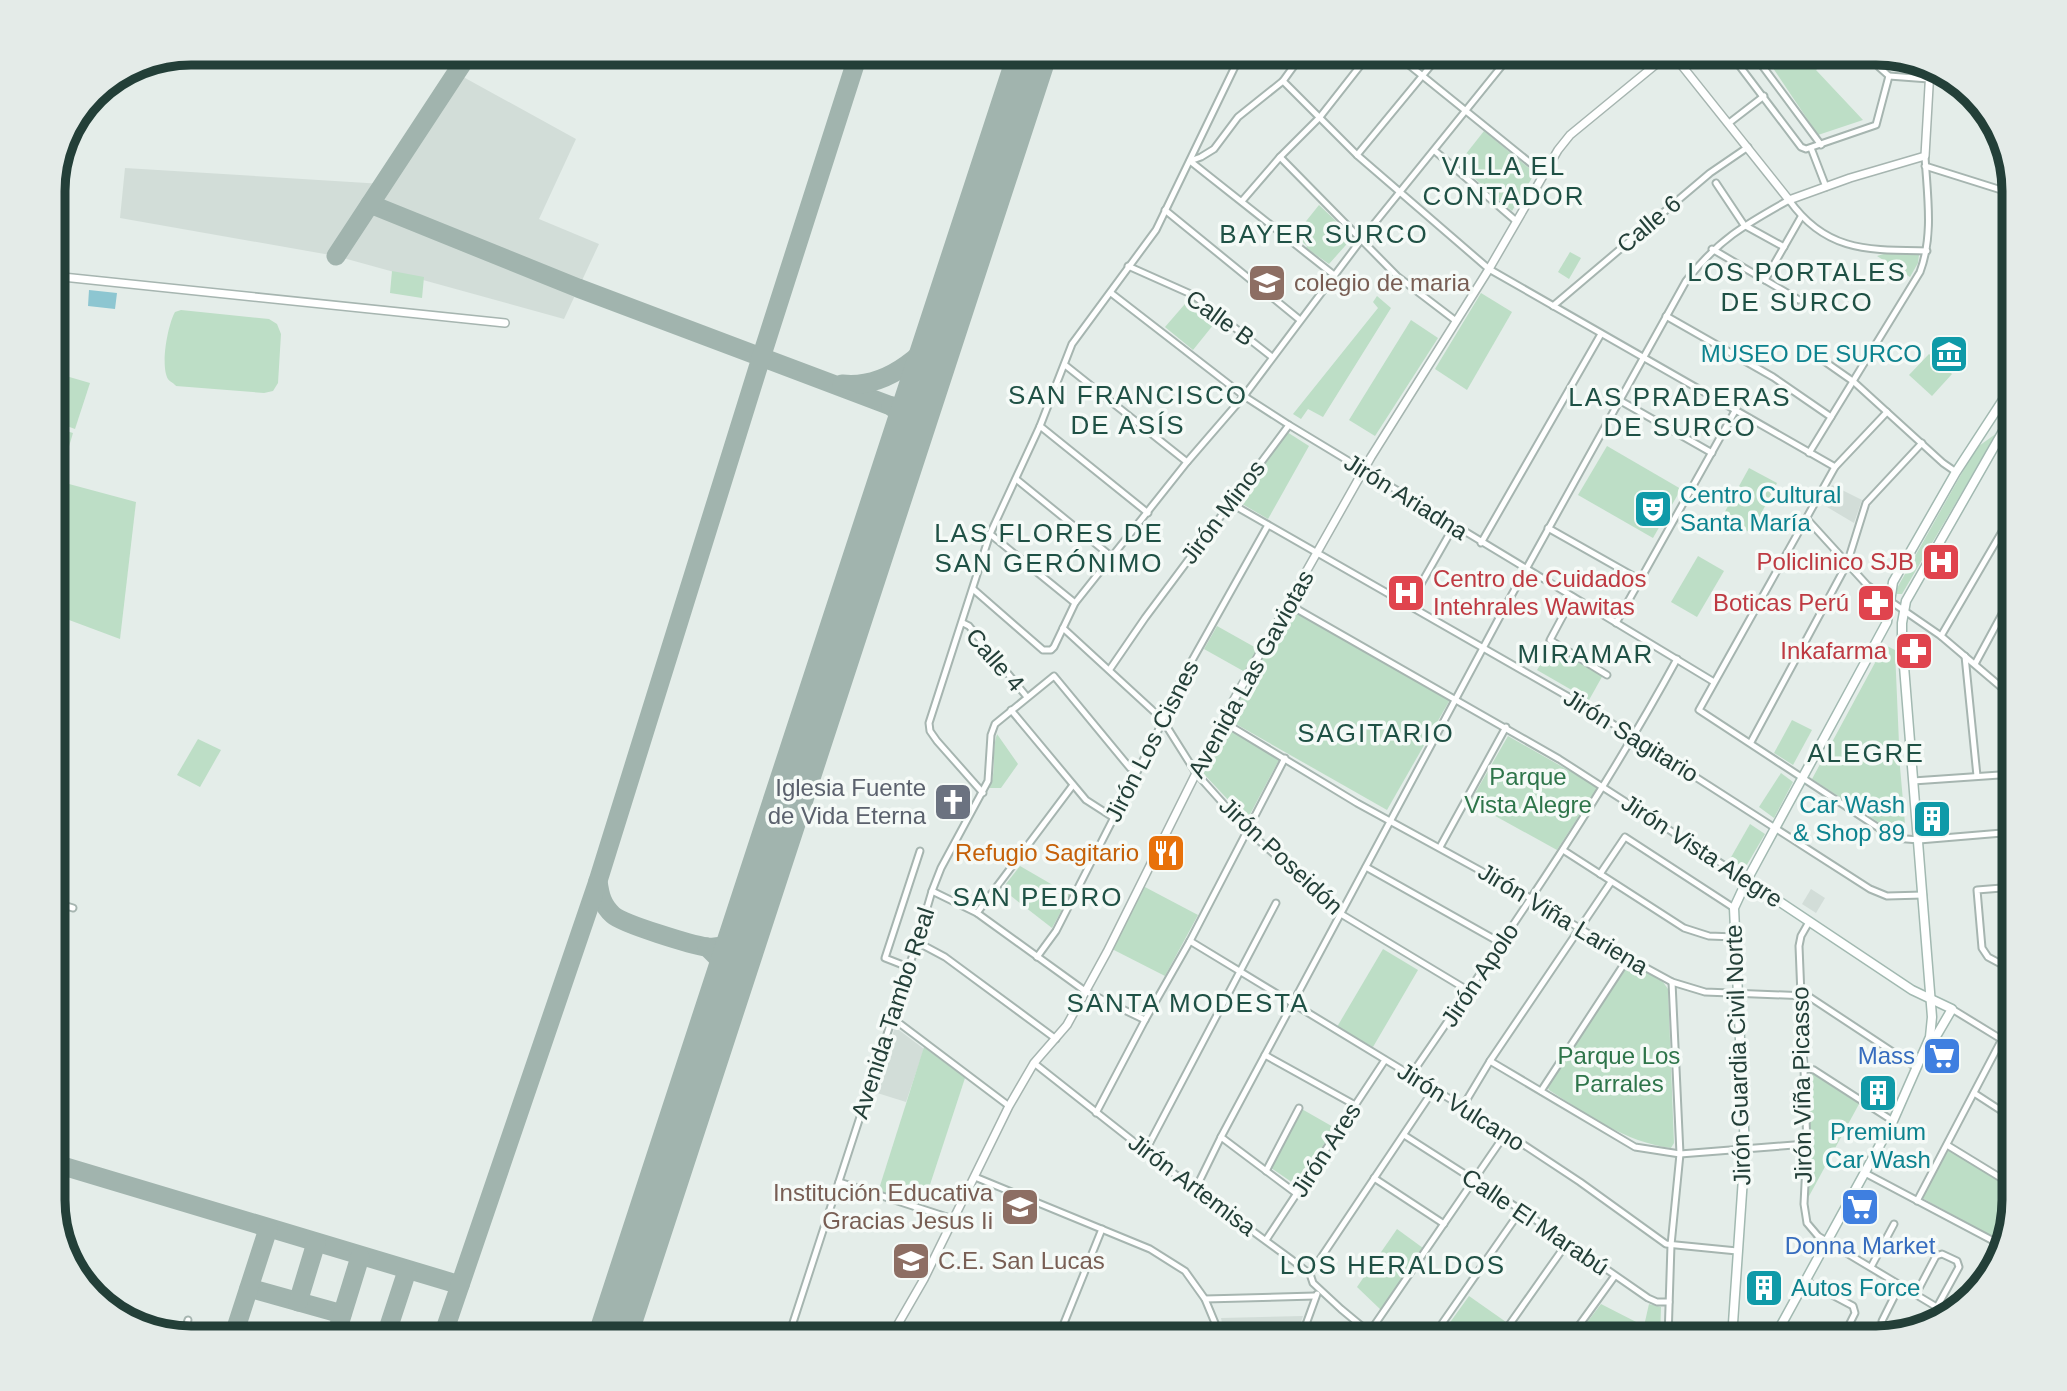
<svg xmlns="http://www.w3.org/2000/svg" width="2067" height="1391" viewBox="0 0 2067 1391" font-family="Arial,sans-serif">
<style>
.built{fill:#d2ddd8}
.green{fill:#bddec6}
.water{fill:#8dc6d1}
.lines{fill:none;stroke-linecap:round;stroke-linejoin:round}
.taxiway{stroke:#a1b4ae;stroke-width:19}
.runway{stroke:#a1b4ae;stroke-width:49}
.minor-casing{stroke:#a6b5b0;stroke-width:9}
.tertiary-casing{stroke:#a6b5b0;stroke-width:10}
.secondary-casing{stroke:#a2b9b1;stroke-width:11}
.minor{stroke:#fff;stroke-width:5}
.tertiary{stroke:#fff;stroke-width:7}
.secondary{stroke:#fff;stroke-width:8}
.labels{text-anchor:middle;stroke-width:7;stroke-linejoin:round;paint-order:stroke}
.street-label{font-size:24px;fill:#233f38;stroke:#f5faf7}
.education-label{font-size:24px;fill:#785e54;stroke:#f5faf7;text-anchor:start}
.culture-label{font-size:24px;fill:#0d838f;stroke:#f5faf7;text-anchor:end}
.health-label{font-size:24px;fill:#be3a42;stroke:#f5faf7;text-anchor:end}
.park-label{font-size:24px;fill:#2e754a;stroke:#f5faf7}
.worship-label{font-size:24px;fill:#5b616d;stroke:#f5faf7;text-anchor:end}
.food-label{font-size:24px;fill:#c56008;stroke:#f5faf7;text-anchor:end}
.shop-label{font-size:24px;fill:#366cbe;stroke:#f5faf7;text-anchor:end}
.neighbourhood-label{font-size:26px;letter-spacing:2px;fill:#1f5145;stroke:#f5faf7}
.rim{fill:none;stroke:#233f38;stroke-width:9}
</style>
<rect width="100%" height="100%" fill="#e4ede9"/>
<g class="built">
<polygon points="456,73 576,139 539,219 599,244 564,319 336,256 120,218 125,168 383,184"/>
<polygon points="1832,485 1862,500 1854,523 1822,504"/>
<polygon points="1811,889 1825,898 1816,913 1802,904"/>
<polygon points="895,1027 924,1049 906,1102 874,1092"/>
<polygon points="1303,1316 1297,1334 1224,1334 1221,1318"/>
</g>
<g class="green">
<polygon points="1623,53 1657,53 1636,69"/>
<polygon points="1790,53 1836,53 1816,70 1863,120 1818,135 1773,68"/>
<polygon points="1484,131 1535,173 1512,211 1458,164"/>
<polygon points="1319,205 1353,237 1329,264 1306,248 1307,246 1295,235"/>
<polygon points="1570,252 1581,258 1569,279 1558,272"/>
<polygon points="1887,253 1916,253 1919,255 1918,263 1910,277 1877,256"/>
<polygon points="392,271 424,277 422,298 390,293"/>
<polygon points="1481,293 1512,312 1467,390 1435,369"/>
<polygon points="1377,296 1391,308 1323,417 1308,409 1301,419 1293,414 1378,308 1373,302"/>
<polygon points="1191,297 1218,319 1193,350 1165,327"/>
<path d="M181,310L269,319L277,324L281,334L278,383L273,391L264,393L176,386C176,385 168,380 168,379C160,366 168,324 175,312Z"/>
<polygon points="1411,320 1438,338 1375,436 1349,420"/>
<polygon points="1929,354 1952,374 1932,396 1909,375"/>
<polygon points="66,376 90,383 75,429 53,421"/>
<polygon points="53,427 73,433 62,470 53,467"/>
<polygon points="1287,432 1309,446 1268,519 1237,501"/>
<polygon points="1997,433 1902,594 1897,594 1896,590 1976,448"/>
<polygon points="1607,446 1681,489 1653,538 1578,495"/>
<polygon points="1749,468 1777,483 1751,533 1722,517"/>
<polygon points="69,484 136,502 120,639 53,614 53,541"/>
<polygon points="1698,556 1724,571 1697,617 1671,602"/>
<polygon points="1291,608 1451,698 1387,810 1227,719"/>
<polygon points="1217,626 1258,649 1245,672 1204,649"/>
<polygon points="1552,646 1603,675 1589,700 1537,670"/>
<polygon points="1887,646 1895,650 1900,767 1906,835 1898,835 1812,779 1883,648"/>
<polygon points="1792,720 1812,730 1793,765 1774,753"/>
<polygon points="1224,726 1279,760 1247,820 1202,772"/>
<path d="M997,734L1018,764L1001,788H989C997,776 991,751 997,734Z"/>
<polygon points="1508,736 1598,787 1557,850 1470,802"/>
<polygon points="198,739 221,750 200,787 177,775"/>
<polygon points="1781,773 1793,782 1774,818 1759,807"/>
<polygon points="1750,824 1765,834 1745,868 1730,859"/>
<polygon points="1020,866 1070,895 1052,928 1002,889"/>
<polygon points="1143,886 1198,915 1165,976 1112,949"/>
<polygon points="2007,916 2014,916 2014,964 2007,960"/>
<polygon points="1383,949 1418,970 1373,1047 1337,1027"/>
<path d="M1630,963L1663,982L1668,989L1674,1143L1671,1148C1625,1142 1588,1115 1549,1090L1547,1086Z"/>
<polygon points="924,1047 965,1078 923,1206 878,1192"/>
<polygon points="1813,1074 1859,1104 1808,1198 1808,1075"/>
<polygon points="1300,1108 1335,1128 1296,1185 1268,1166"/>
<path d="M1949,1149L2014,1191C2014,1209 2005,1224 1997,1239L1922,1198Z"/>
<polygon points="1397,1229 1423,1248 1381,1310 1357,1287"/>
<polygon points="1469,1296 1506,1322 1494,1338 1460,1338 1446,1328"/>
<polygon points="1601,1304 1644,1326 1649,1304 1661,1307 1660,1338 1575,1338"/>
</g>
<polygon class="water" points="89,290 117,293 115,309 88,306"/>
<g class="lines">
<g class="taxiway">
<polyline points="370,204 578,288 891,406 904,417 907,433"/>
<polyline points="336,256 470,52"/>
<path d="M842,384C887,389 934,352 948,311"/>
<polyline points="891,406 903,407 920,395"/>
<path d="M598,881C600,895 602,905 613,915C623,924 692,945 707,947C720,949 733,942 743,934"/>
<polyline points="707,947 722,962 725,987"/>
<polyline points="53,1163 460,1285"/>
<polyline points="249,1288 342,1314"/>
<polyline points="298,1302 316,1243"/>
<polyline points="248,1338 234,1334 268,1229"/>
<polyline points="335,1338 360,1257"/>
<polyline points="385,1338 407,1271"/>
<polyline points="442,1338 598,881 761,358 859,52"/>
</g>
<polyline class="runway" points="612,1338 1033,52"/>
<defs>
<g id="minor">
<polyline points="1393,52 1544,174"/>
<polyline points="1729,52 1801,147 1806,149 1876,125 1889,76 1862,52"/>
<polyline points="1752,52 1821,145"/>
<polyline points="1889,76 1929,79"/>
<polyline points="1283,81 1357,155 1489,269 1835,467"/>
<polyline points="1729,123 1764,96"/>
<polyline points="1811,148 1826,187"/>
<polyline points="1435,151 1516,221"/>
<polyline points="1357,155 1442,52"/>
<polyline points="1280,157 1397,276 1456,321"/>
<polyline points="1190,161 1334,275"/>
<polyline points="1190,161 1201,157 1214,149 1238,117 1283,81 1304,52"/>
<polyline points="1925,166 2014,194"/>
<polyline points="1716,183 1744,225 1784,247"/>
<polyline points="1242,201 1280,157 1320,117 1371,52"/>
<polyline points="1165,210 1300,320"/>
<polyline points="1712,249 1799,300"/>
<polyline points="1128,266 1193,295 1272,357"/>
<polyline points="1765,280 1801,217"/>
<polyline points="1111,293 1244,396 1289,425 1714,682"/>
<polyline points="1553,306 1710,173 1748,147"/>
<polyline points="1666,316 1773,377 1831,417"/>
<polyline points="1814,354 1854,382 1943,463 1956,472"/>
<polyline points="1065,365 1187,462"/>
<polyline points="1619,400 1712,453"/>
<polyline points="1887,412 1835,467 1699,710 1894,838 1919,840 2014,832"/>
<polyline points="1040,426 1148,513"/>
<path d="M1809,453L1920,272C1934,235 1927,194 1925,156"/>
<polyline points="1016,479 1112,557"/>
<polyline points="1230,503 1588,708 1870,889 1887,896 1923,895"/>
<polyline points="1806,518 1867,585 1941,636 2014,698"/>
<polyline points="1548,528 1640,580"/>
<polyline points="990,534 1075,603"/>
<polyline points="1481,543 1601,334"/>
<polyline points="973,589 1043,650 1051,650 1054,647 1075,603 1187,462 1244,396 1361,240 1513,52"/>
<polyline points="1573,597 1550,640 1607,675"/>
<polyline points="1288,604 1559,759 1747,880"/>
<polyline points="1409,605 1454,526"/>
<polyline points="963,623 969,626 1027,697"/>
<polyline points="1616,623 1735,411"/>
<polyline points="1063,628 1162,719 1196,773 1246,829 1341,914 1469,991"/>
<polyline points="1941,636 2014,511"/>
<polyline points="1965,656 1977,776"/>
<polyline points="1975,664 2014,592"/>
<polyline points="1110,669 1145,618 1289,425"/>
<polyline points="2003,688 2014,668"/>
<polyline points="1011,710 1086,800 1114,818"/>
<polyline points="1222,721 1357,803 1532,899 1628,958 1672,982 1705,992 1808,996 1917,1068"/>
<polyline points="1751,742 1847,564 1866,503 1922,443"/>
<polyline points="1913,781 2014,774"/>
<polyline points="983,793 937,741 930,731 929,723 990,534 1040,426 1072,344 1156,230 1242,52"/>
<polyline points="1440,847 1506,727"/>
<polyline points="1563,850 1684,928 1709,936 1735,937"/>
<polyline points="1366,867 1501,943"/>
<polyline points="1600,874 1625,837 1734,908"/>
<polyline points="2014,887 1977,890 1982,948 1988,957 2014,971"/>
<polyline points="932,891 977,913 1085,991 1145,1020"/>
<polyline points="53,902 73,908"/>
<polyline points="977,913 1073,785"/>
<polyline points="1809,922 1801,936 1799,946 1807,1144 1804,1204 1807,1223 1818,1236 1950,1315"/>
<polyline points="1190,941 1506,1133 1580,1182 1666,1244 1737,1251"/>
<polyline points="917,942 945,957 1056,1039"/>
<polyline points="1037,957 1056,931 1158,731 1176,689 1268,525"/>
<polyline points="908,967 885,958 920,851"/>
<polyline points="1952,1009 2014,1047"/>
<polyline points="891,1017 1009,1106"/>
<polyline points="1265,1055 1355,1105"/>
<polyline points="1490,1061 1635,1147 1680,1154 1807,1144"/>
<polyline points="1034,1063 1176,1175 1292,1260 1310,1274 1313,1283 1341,1309 1376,1338"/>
<polyline points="1804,1068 1814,1070 1893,1121"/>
<path d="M1411,1075C1504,939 1598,804 1677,659"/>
<polyline points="1541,1091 1628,958"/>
<polyline points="1974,1093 2014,1119"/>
<polyline points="1463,1106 1490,1061 1611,882"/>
<polyline points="1096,1113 1145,1020 1190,941 1285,758"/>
<polyline points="1404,1135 1521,1210 1648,1298 1657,1302 1669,1302"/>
<polyline points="1221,1137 1297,1194"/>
<polyline points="1947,1145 2014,1186"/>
<polyline points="1146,1150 1276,903"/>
<polyline points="1266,1171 1299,1108"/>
<polyline points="1865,1173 2001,1245"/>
<polyline points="975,1177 1150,1249 1185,1271 1205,1299 1215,1323 1216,1338"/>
<polyline points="1374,1178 1444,1224"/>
<polyline points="839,1182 953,1219"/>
<path d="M1196,1188L1221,1137L1505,607L1686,281C1718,240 1744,225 1789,200C1826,252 1868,250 1927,251"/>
<polyline points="1917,1201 2002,1039"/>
<polyline points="1266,1240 1385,1060"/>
<polyline points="1871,1267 1894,1224"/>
<polyline points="1310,1274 1434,1089"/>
<polyline points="1804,1280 1853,1306 1855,1313 1849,1325"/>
<polyline points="1916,1294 1936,1256 1942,1254 1957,1261 1959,1267 1937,1307"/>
<polyline points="1205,1299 1315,1296"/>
<polyline points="1369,1333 1506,1133"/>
<polyline points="1897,1333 1884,1326 1882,1321 1900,1285"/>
<polyline points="183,1336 188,1320"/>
<polyline points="788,1338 917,942 932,891 941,868 988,781 991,735 995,724 1054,676 1130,768 1137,771"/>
<polyline points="1058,1338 1102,1229"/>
<polyline points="1301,1338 1317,1294"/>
<polyline points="1432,1338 1521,1210"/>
<polyline points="1500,1338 1567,1243"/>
<polyline points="1570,1338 1614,1277"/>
<polyline points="1668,1338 1671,1245 1680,1154 1672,982"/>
</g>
<g id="tertiary">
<polyline points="1671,52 1789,200 1850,178 1925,156 1930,69"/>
<polyline points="53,276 505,323"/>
<polyline points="890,1338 924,1279 1009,1106 1034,1063 1067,1025 1107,952 1222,721 1263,648 1371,457 1489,269 1558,150 1570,135 1671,52"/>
</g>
<g id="secondary">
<polyline points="1747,880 1912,990 1952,1009 1931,1045"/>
<polyline points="1732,1338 1745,1149 1734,908 1747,880 1887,622 1893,582 1956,472 2014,383"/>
<polyline points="1774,1338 1893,1121 1930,1037 1932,1017 1902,641 1902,623 1906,601 2014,412"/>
</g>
</defs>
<use href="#minor" class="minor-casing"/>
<use href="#tertiary" class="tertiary-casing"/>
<use href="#secondary" class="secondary-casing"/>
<use href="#minor" class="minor"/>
<use href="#tertiary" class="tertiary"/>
<use href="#secondary" class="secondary"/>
</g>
<defs>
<symbol id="school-square" viewBox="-11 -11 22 22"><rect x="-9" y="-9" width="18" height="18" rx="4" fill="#8d6e63" stroke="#f5faf7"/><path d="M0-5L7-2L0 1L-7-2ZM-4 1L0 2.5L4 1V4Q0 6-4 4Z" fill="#fff"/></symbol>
<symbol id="museum-square" viewBox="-11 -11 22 22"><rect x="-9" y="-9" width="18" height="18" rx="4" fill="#0f9aa8" stroke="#f5faf7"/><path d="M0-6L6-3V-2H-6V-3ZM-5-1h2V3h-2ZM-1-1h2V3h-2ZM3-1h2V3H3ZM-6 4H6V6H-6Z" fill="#fff"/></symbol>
<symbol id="theatre-square" viewBox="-11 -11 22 22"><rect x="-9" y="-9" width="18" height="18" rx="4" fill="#0f9aa8" stroke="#f5faf7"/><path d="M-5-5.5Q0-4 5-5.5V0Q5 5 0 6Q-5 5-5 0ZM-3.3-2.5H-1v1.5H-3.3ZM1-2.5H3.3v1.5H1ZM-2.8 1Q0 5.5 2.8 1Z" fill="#fff"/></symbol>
<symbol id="hospital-square" viewBox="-11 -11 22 22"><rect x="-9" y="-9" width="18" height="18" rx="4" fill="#e0444e" stroke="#f5faf7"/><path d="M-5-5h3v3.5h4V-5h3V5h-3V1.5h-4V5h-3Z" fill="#fff"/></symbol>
<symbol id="pharmacy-square" viewBox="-11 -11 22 22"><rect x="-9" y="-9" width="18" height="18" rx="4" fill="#e0444e" stroke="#f5faf7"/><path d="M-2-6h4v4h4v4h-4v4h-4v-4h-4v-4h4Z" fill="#fff"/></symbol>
<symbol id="church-square" viewBox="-11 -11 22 22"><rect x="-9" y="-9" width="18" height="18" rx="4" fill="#6b7280" stroke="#f5faf7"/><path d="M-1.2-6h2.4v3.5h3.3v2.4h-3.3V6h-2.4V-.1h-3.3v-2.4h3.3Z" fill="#fff"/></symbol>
<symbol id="building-square" viewBox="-11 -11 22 22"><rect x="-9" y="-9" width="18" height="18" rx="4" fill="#0f9aa8" stroke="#f5faf7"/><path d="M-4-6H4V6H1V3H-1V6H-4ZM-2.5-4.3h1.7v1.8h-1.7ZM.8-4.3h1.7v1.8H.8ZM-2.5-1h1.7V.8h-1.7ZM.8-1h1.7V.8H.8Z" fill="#fff"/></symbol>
<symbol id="restaurant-square" viewBox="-11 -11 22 22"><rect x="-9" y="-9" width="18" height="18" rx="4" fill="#e8710a" stroke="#f5faf7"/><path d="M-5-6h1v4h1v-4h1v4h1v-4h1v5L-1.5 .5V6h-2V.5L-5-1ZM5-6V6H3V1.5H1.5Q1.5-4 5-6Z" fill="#fff"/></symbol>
<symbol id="supermarket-square" viewBox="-11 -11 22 22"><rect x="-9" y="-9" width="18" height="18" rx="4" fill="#3f7fe0" stroke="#f5faf7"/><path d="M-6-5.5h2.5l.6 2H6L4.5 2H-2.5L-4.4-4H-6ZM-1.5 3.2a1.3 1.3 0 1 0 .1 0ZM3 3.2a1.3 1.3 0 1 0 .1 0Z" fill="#fff"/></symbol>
<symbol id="university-square" viewBox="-11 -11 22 22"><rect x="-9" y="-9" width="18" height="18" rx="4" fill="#8d6e63" stroke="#f5faf7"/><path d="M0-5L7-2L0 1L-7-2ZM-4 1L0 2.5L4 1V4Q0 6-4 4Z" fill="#fff"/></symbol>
</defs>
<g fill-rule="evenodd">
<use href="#school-square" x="1245" y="261" width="44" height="44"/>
<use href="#museum-square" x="1927" y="332" width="44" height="44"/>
<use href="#theatre-square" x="1631" y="487" width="44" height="44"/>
<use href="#hospital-square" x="1919" y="540" width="44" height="44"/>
<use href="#hospital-square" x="1384" y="571" width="44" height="44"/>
<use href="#pharmacy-square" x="1854" y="581" width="44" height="44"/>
<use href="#pharmacy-square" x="1892" y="629" width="44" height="44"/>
<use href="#church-square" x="931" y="780" width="44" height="44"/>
<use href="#building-square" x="1910" y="797" width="44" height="44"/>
<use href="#restaurant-square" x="1144" y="831" width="44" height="44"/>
<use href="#supermarket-square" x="1920" y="1034" width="44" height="44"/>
<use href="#building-square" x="1856" y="1071" width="44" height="44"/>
<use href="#school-square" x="998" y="1185" width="44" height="44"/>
<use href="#supermarket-square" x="1838" y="1185" width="44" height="44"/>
<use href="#university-square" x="889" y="1239" width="44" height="44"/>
<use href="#building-square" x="1742" y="1266" width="44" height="44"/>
</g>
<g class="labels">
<g class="street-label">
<text transform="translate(1649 224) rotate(-40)" y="8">Calle 6</text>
<text transform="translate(1220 318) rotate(36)" y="8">Calle B</text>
<text transform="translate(1406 497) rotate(32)" y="8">Jirón Ariadna</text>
<text transform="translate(1223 512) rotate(-53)" y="8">Jirón Minos</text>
<text transform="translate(995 660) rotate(49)" y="8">Calle 4</text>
<text transform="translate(1251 674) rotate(-61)" y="8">Avenida Las Gaviotas</text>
<text transform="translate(1631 736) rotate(32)" y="8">Jirón Sagitario</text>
<text transform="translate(1152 741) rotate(-63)" y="8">Jirón Los Cisnes</text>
<text transform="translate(1702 851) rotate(33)" y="8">Jirón Vista Alegre</text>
<text transform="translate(1281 856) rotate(43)" y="8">Jirón Poseidón</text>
<text transform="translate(1563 919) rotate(31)" y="8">Jirón Viña Lariena</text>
<text transform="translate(1480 975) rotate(-56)" y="8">Jirón Apolo</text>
<text transform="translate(893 1013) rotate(-72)" y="8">Avenida Tambo Real</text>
<text transform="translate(1738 1055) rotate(-92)" y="8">Jirón Guardia Civil Norte</text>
<text transform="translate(1802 1085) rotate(-91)" y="8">Jirón Viña Picasso</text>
<text transform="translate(1461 1107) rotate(32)" y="8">Jirón Vulcano</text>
<text transform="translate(1326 1150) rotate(-57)" y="8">Jirón Ares</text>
<text transform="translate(1192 1185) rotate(37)" y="8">Jirón Artemisa</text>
<text transform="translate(1535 1222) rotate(34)" y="8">Calle El Marabú</text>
</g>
<g class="education-label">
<text x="1294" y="291">colegio de maria</text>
<text x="993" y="1201" text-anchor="end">Institución Educativa<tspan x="993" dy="28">Gracias Jesus Ii</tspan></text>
<text x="938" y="1269">C.E. San Lucas</text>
</g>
<g class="culture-label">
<text x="1922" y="362">MUSEO DE SURCO</text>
<text x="1680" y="503" text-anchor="start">Centro Cultural<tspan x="1680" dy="28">Santa María</tspan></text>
<text x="1905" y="813">Car Wash<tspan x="1905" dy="28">&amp; Shop 89</tspan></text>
<text x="1878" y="1140" text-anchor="middle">Premium<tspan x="1878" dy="28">Car Wash</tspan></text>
<text x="1791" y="1296" text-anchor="start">Autos Force</text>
</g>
<g class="health-label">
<text x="1914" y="570">Policlinico SJB</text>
<text x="1433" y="587" text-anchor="start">Centro de Cuidados<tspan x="1433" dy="28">Intehrales Wawitas</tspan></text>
<text x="1849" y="611">Boticas Perú</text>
<text x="1887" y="659">Inkafarma</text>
</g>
<g class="park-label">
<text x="1528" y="785">Parque<tspan x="1528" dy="28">Vista Alegre</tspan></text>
<text x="1619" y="1064">Parque Los<tspan x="1619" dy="28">Parrales</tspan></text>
</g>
<g class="worship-label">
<text x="926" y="796">Iglesia Fuente<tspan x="926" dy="28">de Vida Eterna</tspan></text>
</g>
<g class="food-label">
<text x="1139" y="861">Refugio Sagitario</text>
</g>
<g class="shop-label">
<text x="1915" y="1064">Mass</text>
<text x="1860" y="1254" text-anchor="middle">Donna Market</text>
</g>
<g class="neighbourhood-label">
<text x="1504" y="175">VILLA EL<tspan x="1504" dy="30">CONTADOR</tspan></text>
<text x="1324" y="243">BAYER SURCO</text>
<text x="1797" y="281">LOS PORTALES<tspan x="1797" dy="30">DE SURCO</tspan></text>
<text x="1128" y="404">SAN FRANCISCO<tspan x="1128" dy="30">DE ASÍS</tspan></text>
<text x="1680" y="406">LAS PRADERAS<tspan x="1680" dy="30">DE SURCO</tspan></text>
<text x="1049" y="542">LAS FLORES DE<tspan x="1049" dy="30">SAN GERÓNIMO</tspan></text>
<text x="1586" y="663">MIRAMAR</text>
<text x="1376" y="742">SAGITARIO</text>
<text x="1866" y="762">ALEGRE</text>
<text x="1038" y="906">SAN PEDRO</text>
<text x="1188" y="1012">SANTA MODESTA</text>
<text x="1393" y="1274">LOS HERALDOS</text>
</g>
</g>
<path d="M0 0H2067V1391H0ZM191 65H1876A126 126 0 0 1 2002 191V1200A126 126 0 0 1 1876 1326H191A126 126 0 0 1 65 1200V191A126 126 0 0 1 191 65Z" fill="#e4ebe8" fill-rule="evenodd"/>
<path class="rim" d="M191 65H1876A126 126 0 0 1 2002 191V1200A126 126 0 0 1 1876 1326H191A126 126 0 0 1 65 1200V191A126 126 0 0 1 191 65Z"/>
</svg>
